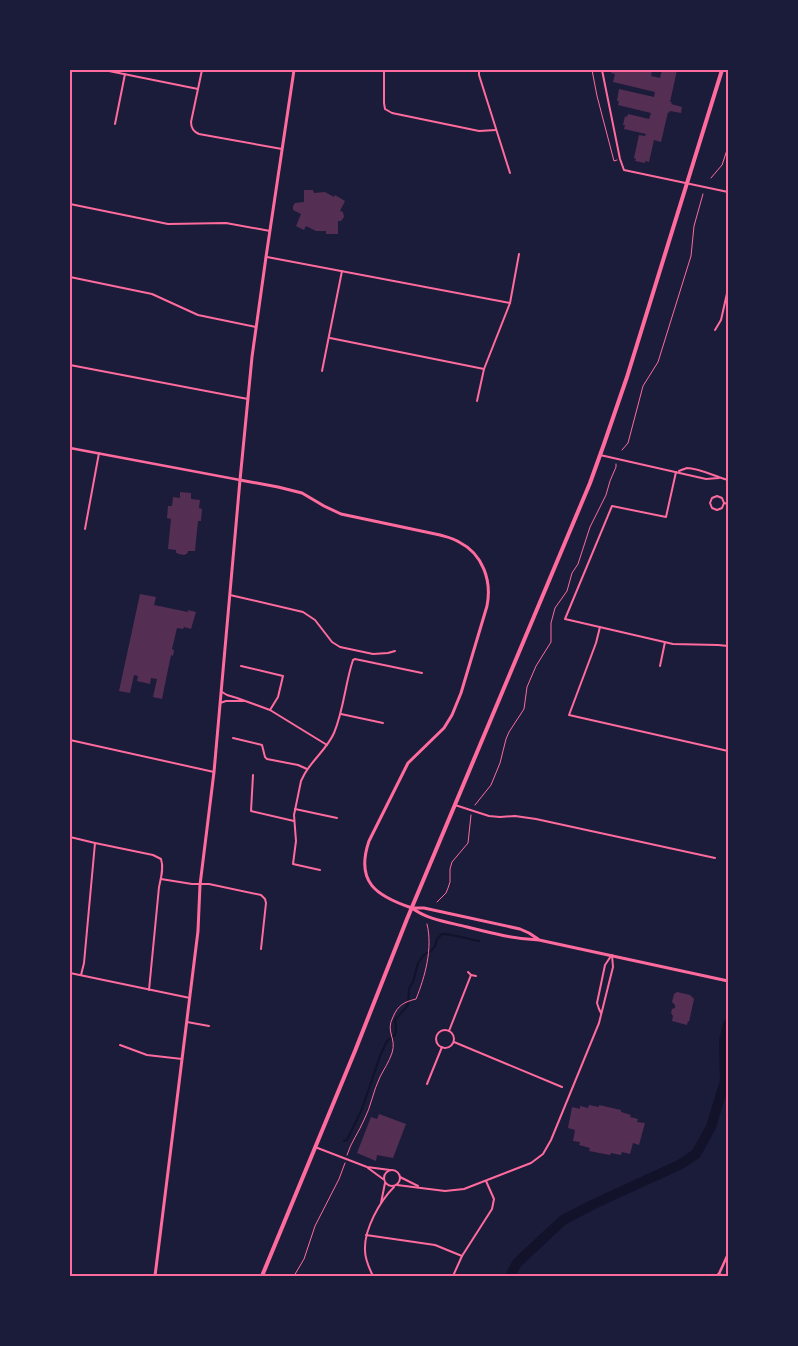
<svg xmlns="http://www.w3.org/2000/svg" width="798" height="1346" viewBox="0 0 798 1346" font-family="Arial,sans-serif">
<style>
.lines{fill:none;stroke-linecap:round;stroke-linejoin:round}
.stream{stroke:#12122b;stroke-width:2}
.river{stroke:#12122b;stroke-width:10}
.building{fill:#542f53}
.path{stroke:#ff6b9d;stroke-width:1}
.pedestrian{stroke:#ff6b9d;stroke-width:2}
.minor{stroke:#ff6b9d;stroke-width:2}
.tertiary{stroke:#ff6b9d;stroke-width:2.5}
.secondary{stroke:#ff6b9d;stroke-width:3}
.primary{stroke:#ff6b9d;stroke-width:3}
.trunk{stroke:#ff6b9d;stroke-width:4}
.neatline{fill:none;stroke:#ff6b9d;stroke-width:2}
</style>
<rect width="100%" height="100%" fill="#1b1b3a"/>
<g class="lines">
<path class="stream" d="M344,1141L347,1140L362,1109L380,1056L387,1041L395,1035L396,1029L395,1020L408,1005L409,989L413,982L418,963L424,955L432,950L435,946L437,939L442,934C454,934 467,939 479,941"/>
<polyline class="river" points="510,1276 517,1263 563,1220 594,1204 681,1164 696,1154 711,1127 725,1081 724,1041 728,1024"/>
</g>
<g class="building">
<polygon points="612,70 628,70 636,72 636,70 652,70 651,76 660,78 662,70 677,70 670,102 672,102 671,104 682,107 681,113 670,111 669,113 668,112 661,142 654,140 649,162 645,161 645,163 635,161 636,159 634,158 639,135 645,136 646,134 624,129 625,125 623,125 625,116 627,117 628,114 649,119 651,113 618,105 619,101 617,101 619,89 654,97 655,92 613,82 615,74 611,73"/>
<polygon points="304,190 313,190 314,193 325,192 334,197 335,195 345,201 340,211 343,212 344,217 341,221 338,221 338,234 326,234 326,231 316,231 306,226 304,230 296,226 301,214 293,210 293,206 295,203 304,202"/>
<polygon points="180,492 191,493 191,499 200,500 199,508 202,509 201,521 198,521 195,551 188,551 187,554 185,554 185,555 178,554 178,553 176,553 176,550 168,549 171,519 167,518 168,506 172,506 173,497 180,498"/>
<polygon points="140,594 156,597 154,605 188,612 188,610 196,612 191,629 184,627 183,629 177,628 172,649 174,650 173,656 171,655 162,699 153,697 157,679 151,678 150,684 137,681 138,676 134,675 130,693 119,691"/>
<polygon points="677,992 690,995 694,999 689,1022 688,1021 687,1025 672,1021 673,1016 671,1013 672,1009 675,1008 675,1005 672,1002 674,994"/>
<polygon points="589,1105 599,1107 599,1105 621,1110 621,1112 631,1115 630,1117 638,1119 637,1122 645,1123 639,1145 633,1143 630,1154 622,1152 621,1155 611,1153 610,1155 589,1151 590,1148 579,1145 580,1142 573,1141 575,1130 568,1128 572,1107 580,1109 580,1106 588,1108"/>
<polygon points="379,1114 406,1124 393,1158 377,1155 376,1161 357,1153 371,1117 377,1119"/>
</g>
<g class="lines">
<g class="path">
<polyline points="592,70 597,96 614,161 617,160"/>
<polyline points="711,178 722,165 728,147"/>
<polyline points="622,450 628,443 643,386 658,362 691,256 694,226 703,194"/>
<polyline points="475,805 491,785 500,763 506,739 509,732 524,709 527,687 536,666 551,642 551,623 555,608 567,591 572,573 578,564 590,527 606,495 610,481 616,467 616,464"/>
<polyline points="437,902 446,893 448,888 450,882 450,869 452,862 468,843 471,815"/>
<path d="M347,1155C351,1142 359,1132 364,1120C371,1107 373,1091 380,1077C384,1069 389,1062 392,1053C397,1038 385,1032 393,1017C398,1005 404,1002 416,999C425,977 433,948 427,924"/>
<polyline points="294,1276 304,1259 315,1226 339,1179 345,1163"/>
</g>
<g class="pedestrian">
<polyline points="468,972 471,975 476,976"/>
<circle cx="445" cy="1039" r="9"/>
<polyline points="449,1031 471,975"/>
<polyline points="454,1042 562,1087"/>
<polyline points="427,1084 442,1047"/>
</g>
<g class="minor">
<polyline points="104,70 198,89"/>
<path d="M202,70L191,122C191,128 194,132 199,134L282,149"/>
<polyline points="384,70 384,103 385,109 392,113 479,131 496,130"/>
<polyline points="479,70 479,75 510,173"/>
<polyline points="602,70 620,159 624,170 728,192"/>
<polyline points="115,124 125,74"/>
<polyline points="70,204 168,224 226,223 270,231"/>
<polyline points="267,257 510,303"/>
<polyline points="70,277 152,294 198,315 256,327"/>
<polyline points="715,330 721,320 728,289"/>
<polyline points="330,338 484,369"/>
<polyline points="70,365 248,399"/>
<polyline points="322,371 342,271"/>
<polyline points="477,401 484,369 510,303 519,254"/>
<polyline points="600,455 706,479 719,478"/>
<path d="M679,471C681,470 684,469 687,468C699,468 716,477 728,480"/>
<polyline points="676,472 666,517 612,506 565,619 673,644 718,645 728,646"/>
<polyline points="724,503 722,508 717,510 712,508 710,503 712,498 717,496 722,498 724,503 728,504"/>
<polyline points="85,529 99,453"/>
<polyline points="230,595 303,612 315,620 332,642 340,647 373,654 388,653 395,651"/>
<polyline points="600,627 596,643 569,715 728,751"/>
<polyline points="241,666 283,676 278,697 270,710"/>
<polyline points="660,666 665,642"/>
<polyline points="222,692 227,695 237,698 270,710 327,745"/>
<polyline points="220,703 226,701 244,701"/>
<polyline points="341,714 383,723"/>
<polyline points="233,738 262,745 265,757 267,759 298,765 307,769"/>
<polyline points="70,740 214,772"/>
<polyline points="253,775 251,811 294,821"/>
<polyline points="455,805 489,816 500,817 515,816 536,819 715,858"/>
<polyline points="295,809 337,818"/>
<path d="M70,837L95,843L153,855L161,859C164,868 161,878 159,887L149,990"/>
<path d="M320,870L293,864L296,841L294,815L301,781L304,775C312,760 327,749 334,733C344,709 345,684 353,660L355,659L422,673"/>
<polyline points="161,879 192,884 209,884 261,895 265,899 266,903 261,949"/>
<polyline points="70,973 190,998"/>
<polyline points="81,975 84,963 95,843"/>
<polyline points="601,1013 599,1009 597,1003 605,965 611,956"/>
<polyline points="187,1022 209,1026"/>
<polyline points="120,1045 147,1055 182,1059"/>
<polyline points="315,1147 367,1167 390,1170"/>
<polyline points="368,1168 383,1179"/>
<circle cx="392" cy="1178" r="8"/>
<polyline points="400,1177 418,1186"/>
<polyline points="397,1185 445,1191 464,1189 531,1163 543,1154 551,1140 599,1023 613,967 612,955"/>
<polyline points="381,1203 385,1183"/>
<polyline points="366,1235 435,1245 462,1256"/>
<polyline points="718,1274 727,1276"/>
<path d="M373,1276C369,1268 365,1259 365,1250C364,1229 380,1201 394,1187"/>
<polyline points="453,1276 462,1256 492,1209 494,1199 486,1181"/>
</g>
<g class="tertiary">
<polyline points="70,448 240,480"/>
<polyline points="718,1276 728,1254"/>
</g>
<g class="secondary">
<path d="M240,480L278,487L302,493L324,506L341,514L440,535C447,537 453,538 459,542C483,554 492,581 487,606L461,693L452,715L444,728L408,763L369,841C355,882 376,896 412,908"/>
<polyline points="155,1276 198,931 200,885 214,772 240,480 252,357 266,257 294,70"/>
</g>
<g class="primary">
<path d="M412,908C428,920 448,922 467,927C491,933 514,939 539,940L728,981"/>
<polyline points="412,908 424,908 520,929 529,933 538,939"/>
</g>
<polyline class="trunk" points="262,1276 355,1051 407,919 590,483 604,444 627,377 722,70"/>
</g>
<rect width="798" height="1346" fill="none" stroke="#1b1b3a" stroke-width="142"/>
<rect x="71" y="71" width="656" height="1204" class="neatline"/>
</svg>
